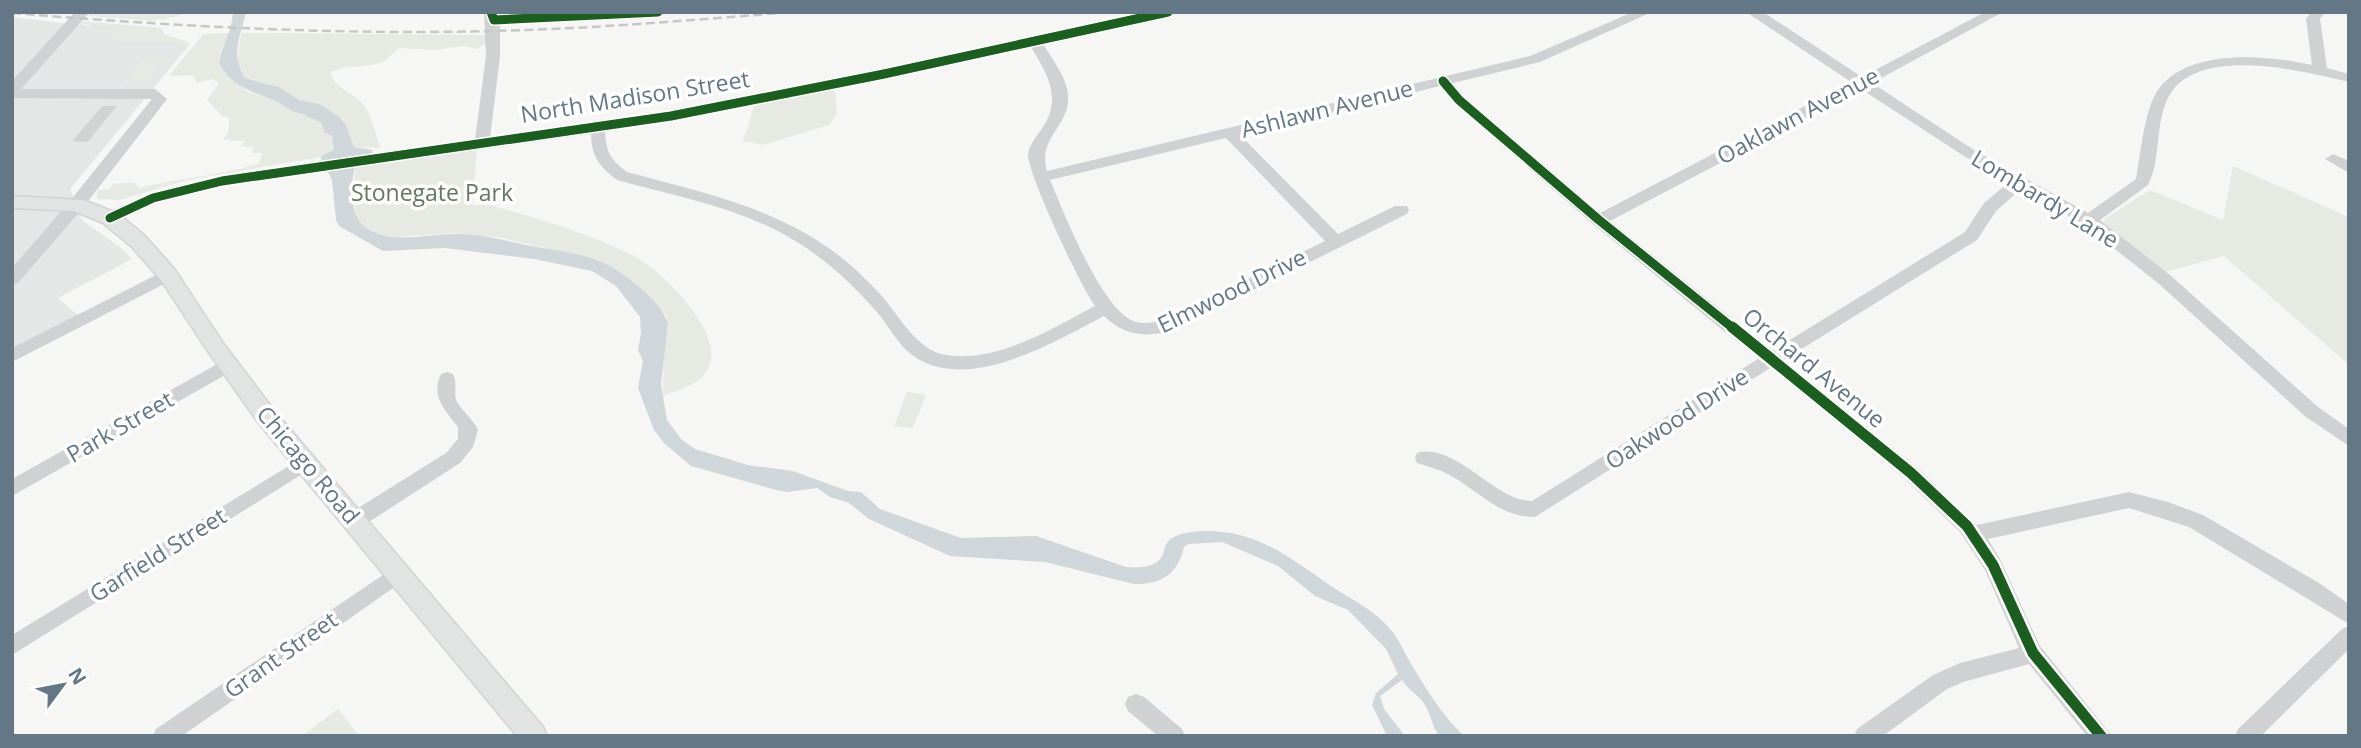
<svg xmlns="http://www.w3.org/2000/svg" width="2361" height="748" viewBox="0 0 2361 748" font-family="'Open Sans',sans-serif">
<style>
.built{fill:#e5e6e6}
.green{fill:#e6eae3}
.water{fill:#d0d7da}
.building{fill:#d1d2d2;stroke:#e6e6e4;stroke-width:2}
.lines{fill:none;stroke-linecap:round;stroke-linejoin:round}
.major-casing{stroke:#d2d3d4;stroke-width:3}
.minor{fill:#d0d1d2;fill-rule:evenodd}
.major{fill:#e2e3e3;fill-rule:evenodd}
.rail{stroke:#c6c7c8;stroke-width:2.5;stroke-dasharray:9 4.5;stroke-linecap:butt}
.cycleway-far1-casing{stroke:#fff;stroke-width:12}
.cycleway-casing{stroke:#fff;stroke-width:16}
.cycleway-far1{stroke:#1b5e20;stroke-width:9}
.cycleway{stroke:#1b5e20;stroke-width:11}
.labels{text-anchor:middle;stroke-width:7;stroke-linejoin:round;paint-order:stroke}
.street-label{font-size:23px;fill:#647787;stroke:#fff}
.park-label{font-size:23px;fill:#64795f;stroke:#fff}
</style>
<rect width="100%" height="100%" fill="#f6f6f5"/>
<polygon class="built" points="12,17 79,25 119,25 190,44 70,189 83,221 121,248 132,259 58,298 80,317 12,354"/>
<g class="green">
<polygon points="90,12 208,12 184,14 160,21 162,18 153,21 89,16"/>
<polygon points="82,21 162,28 164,34 191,43 118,42 110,38 117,27 83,24 76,30"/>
<path d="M231,33L222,47L219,63L224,72L248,92L281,102L291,111H301L323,125L324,132L332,136L334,151L321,157L187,180L120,200L97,199V190L110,189L113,184L133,182L140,188C180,178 218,176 258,164L263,153H252L254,147L241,146L245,141L223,140L229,130V117L222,116L207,100L219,84L213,79L196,83L194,75L169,76L203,34Z"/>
<path d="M241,33L483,35H486L488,42L477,49L463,46L436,50L400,48C394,51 389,59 382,62C364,69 351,63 331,72C332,89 357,93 365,107C372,119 376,135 381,148L354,147L346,125L320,104L299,100L279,87L245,78L237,66Z"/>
<polygon points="142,60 171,60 166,67 155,69 151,83 123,83"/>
<polygon points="835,89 837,114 829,125 763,145 744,141 743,137 747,131 754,105"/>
<path d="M477,145L473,206L487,204C537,218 587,232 634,256C662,271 727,334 708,369C700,385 678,390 663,396L664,346L668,324L666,315L633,283L601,261L502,238L453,233L395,237L377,234L361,224L353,212L355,166Z"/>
<polygon points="2233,166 2349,217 2349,365 2224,256 2165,272 2104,223 2106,218 2150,190 2223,220"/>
<polygon points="907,392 926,395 913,428 894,426"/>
<polygon points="338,709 359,736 302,736"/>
</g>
<path class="water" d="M233,12H246C240,37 230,56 245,78L279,87L299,100L320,104L339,117L346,125L354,147L373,150L370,158L355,166C350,187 348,217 368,229C393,245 430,233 457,234C483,234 506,241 531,246C553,250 577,252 599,261C619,268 663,302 668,324L661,384L667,420L682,440L695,449L748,465L793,471L848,491L861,492L880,509L961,538L1036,536L1126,567C1137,568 1154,568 1161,558C1164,554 1164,547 1167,543C1173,533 1196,531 1206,531C1259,531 1290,558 1331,586C1352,600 1375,610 1391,630C1399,639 1404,652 1410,662C1426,689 1441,714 1464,736H1439C1432,726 1431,715 1425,705C1419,695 1408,690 1402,680L1380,696L1384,709L1405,736H1387L1372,705L1376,693L1398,674L1386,649L1348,610L1315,596L1278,566L1222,542L1188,544L1184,547C1178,574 1161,585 1134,584L1045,562L950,556L869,519L849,503L830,497L817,488L787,492L776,490L691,466L664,443L654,430L638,388L643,361L638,350L641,333L640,317L616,286L592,271L534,259L445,248L383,251L339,226L336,220L332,180L321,159V156L334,150L332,136L324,132L322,124C312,118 304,114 292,111C287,109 283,104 278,102C253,91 233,89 219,63C223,42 231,35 233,12Z"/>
<polygon class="building" points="102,105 119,105 88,143 70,142"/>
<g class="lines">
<defs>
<polygon id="major" points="12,196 83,200 117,213 145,236 175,270 223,343 273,409 543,727 547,736 517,736 257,421 209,353 161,280 131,246 103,223 74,211 12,208"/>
</defs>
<use href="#major" class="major-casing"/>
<g class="minor">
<polygon points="75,12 90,12 21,89 155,89 167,99 82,209 18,283 12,285 12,268 70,201 152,99 12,98 12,81"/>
<path d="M484,12H498L499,16L665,12L658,16L500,24V56L490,138C712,110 931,61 1149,12H1175L1168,16L1043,44C1052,59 1066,76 1068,94C1071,126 1037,137 1047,171L1530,56L1633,12H1652L1540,62L1453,83L1464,97L1600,213L1851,82L1746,12H1763L1862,77L1985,12H2003L1872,83L1974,150L2088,213L2136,179C2140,157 2144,118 2153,99C2177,46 2267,55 2312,65L2306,19L2311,12H2325L2320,19L2327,68L2349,74V82C2303,71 2193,43 2167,100C2155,126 2161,160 2148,185L2100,220L2170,275L2318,407L2349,429V446L2306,417L2158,283L2083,224L2021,189L1996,211L1977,240L1784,360L1918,468L1977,525L2129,492L2168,502L2203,515L2319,583L2349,604V624L2189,527L2129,508L1988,539L2000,559L2040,646L2112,736H2087L2029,664L1963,682L1947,689L1883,736H1854L1857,729L1933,675L1960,663L2019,648L1985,570L1960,532L1904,478L1770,368L1535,517C1500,517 1481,493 1453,477C1442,470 1430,467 1417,463L1415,458L1417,453C1454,441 1496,502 1532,501L1758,359L1593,224L1454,103L1440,86L1240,135L1338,234L1395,206H1407L1409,210L1407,214L1173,330C1147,338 1124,336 1104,316C1053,343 959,399 906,350C895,339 887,324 877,312C853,285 828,261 797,242C743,208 678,197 617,180C600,167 591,156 591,134L222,186L159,202L110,223L102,218L104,214C161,185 222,176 284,166C348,156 411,148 475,140L486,56ZM1031,47C1048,75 1063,99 1041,130C1036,137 1029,145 1028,154C1027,173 1081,287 1095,306C1051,329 993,366 941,354C915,347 898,314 881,295C865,278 849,262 830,249C770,206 697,191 627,172C611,160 606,152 605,132L813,93ZM1861,89L1964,156L2009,182L1984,203L1965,232L1772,351L1610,221ZM1226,138L1325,241L1163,320C1152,323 1142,325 1131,320C1099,303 1065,215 1050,180Z"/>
<polygon points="2333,154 2349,161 2349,173 2325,159"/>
<polygon points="168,269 176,275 174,279 12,362 12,348"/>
<polygon points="228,358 234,360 237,365 234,370 12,496 12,479"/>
<path d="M447,372L453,374C458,383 453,394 457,402C463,412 473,419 478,430L473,447L460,463L361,527L354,529L347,527L344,521L347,515L446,453L458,439V427C446,411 430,397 441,374Z"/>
<polygon points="305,456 312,458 314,463 312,468 12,655 12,635"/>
<polygon points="399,564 406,567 409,573 406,579 182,736 153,736 156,729"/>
<polygon points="2349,626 2349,649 2261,736 2235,736 2238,729 2342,629"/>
<polygon points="1136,694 1144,697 1182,729 1185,736 1158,736 1128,711 1125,704 1128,697"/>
</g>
<use href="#major" class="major"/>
<path class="rail" d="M12,13C171,26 331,35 490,31C591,29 692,20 793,12"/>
<defs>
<g id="cycleway-far1">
<polyline points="491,12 494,20 658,12"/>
<polyline points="1443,81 1459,100 1599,220 1734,329"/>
<polyline points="110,218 153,198 222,181 671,116 884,74 1168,12"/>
</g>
<polyline id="cycleway" points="1732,327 1911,473 1967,526 1993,565 2033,653 2101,736"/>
</defs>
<use href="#cycleway-far1" class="cycleway-far1-casing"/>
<use href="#cycleway" class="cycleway-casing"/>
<use href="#cycleway-far1" class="cycleway-far1"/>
<use href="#cycleway" class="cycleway"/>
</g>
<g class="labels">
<g class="street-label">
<text transform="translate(635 97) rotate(-9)" y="8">North Madison Street</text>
<text transform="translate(1327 109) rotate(-14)" y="8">Ashlawn Avenue</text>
<text transform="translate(1798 116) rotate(-28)" y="8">Oaklawn Avenue</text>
<text transform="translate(2045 199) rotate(31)" y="8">Lombardy Lane</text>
<text transform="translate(1232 291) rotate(-26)" y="8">Elmwood Drive</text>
<text transform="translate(1814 368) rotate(39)" y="8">Orchard Avenue</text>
<text transform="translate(1677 419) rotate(-33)" y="8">Oakwood Drive</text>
<text transform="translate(120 427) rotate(-30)" y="8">Park Street</text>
<text transform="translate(308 465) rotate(50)" y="8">Chicago Road</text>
<text transform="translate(158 555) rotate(-32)" y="8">Garfield Street</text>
<text transform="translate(281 655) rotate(-35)" y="8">Grant Street</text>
</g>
<g class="park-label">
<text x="432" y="201">Stonegate Park</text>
</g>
</g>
<rect width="2361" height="748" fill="none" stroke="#647787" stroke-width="28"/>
<g transform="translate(63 685) rotate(58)" stroke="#ffffff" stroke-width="5" paint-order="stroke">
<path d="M0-5L12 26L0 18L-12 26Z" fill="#647787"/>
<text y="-10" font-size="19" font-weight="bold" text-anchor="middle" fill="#647787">N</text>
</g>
</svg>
